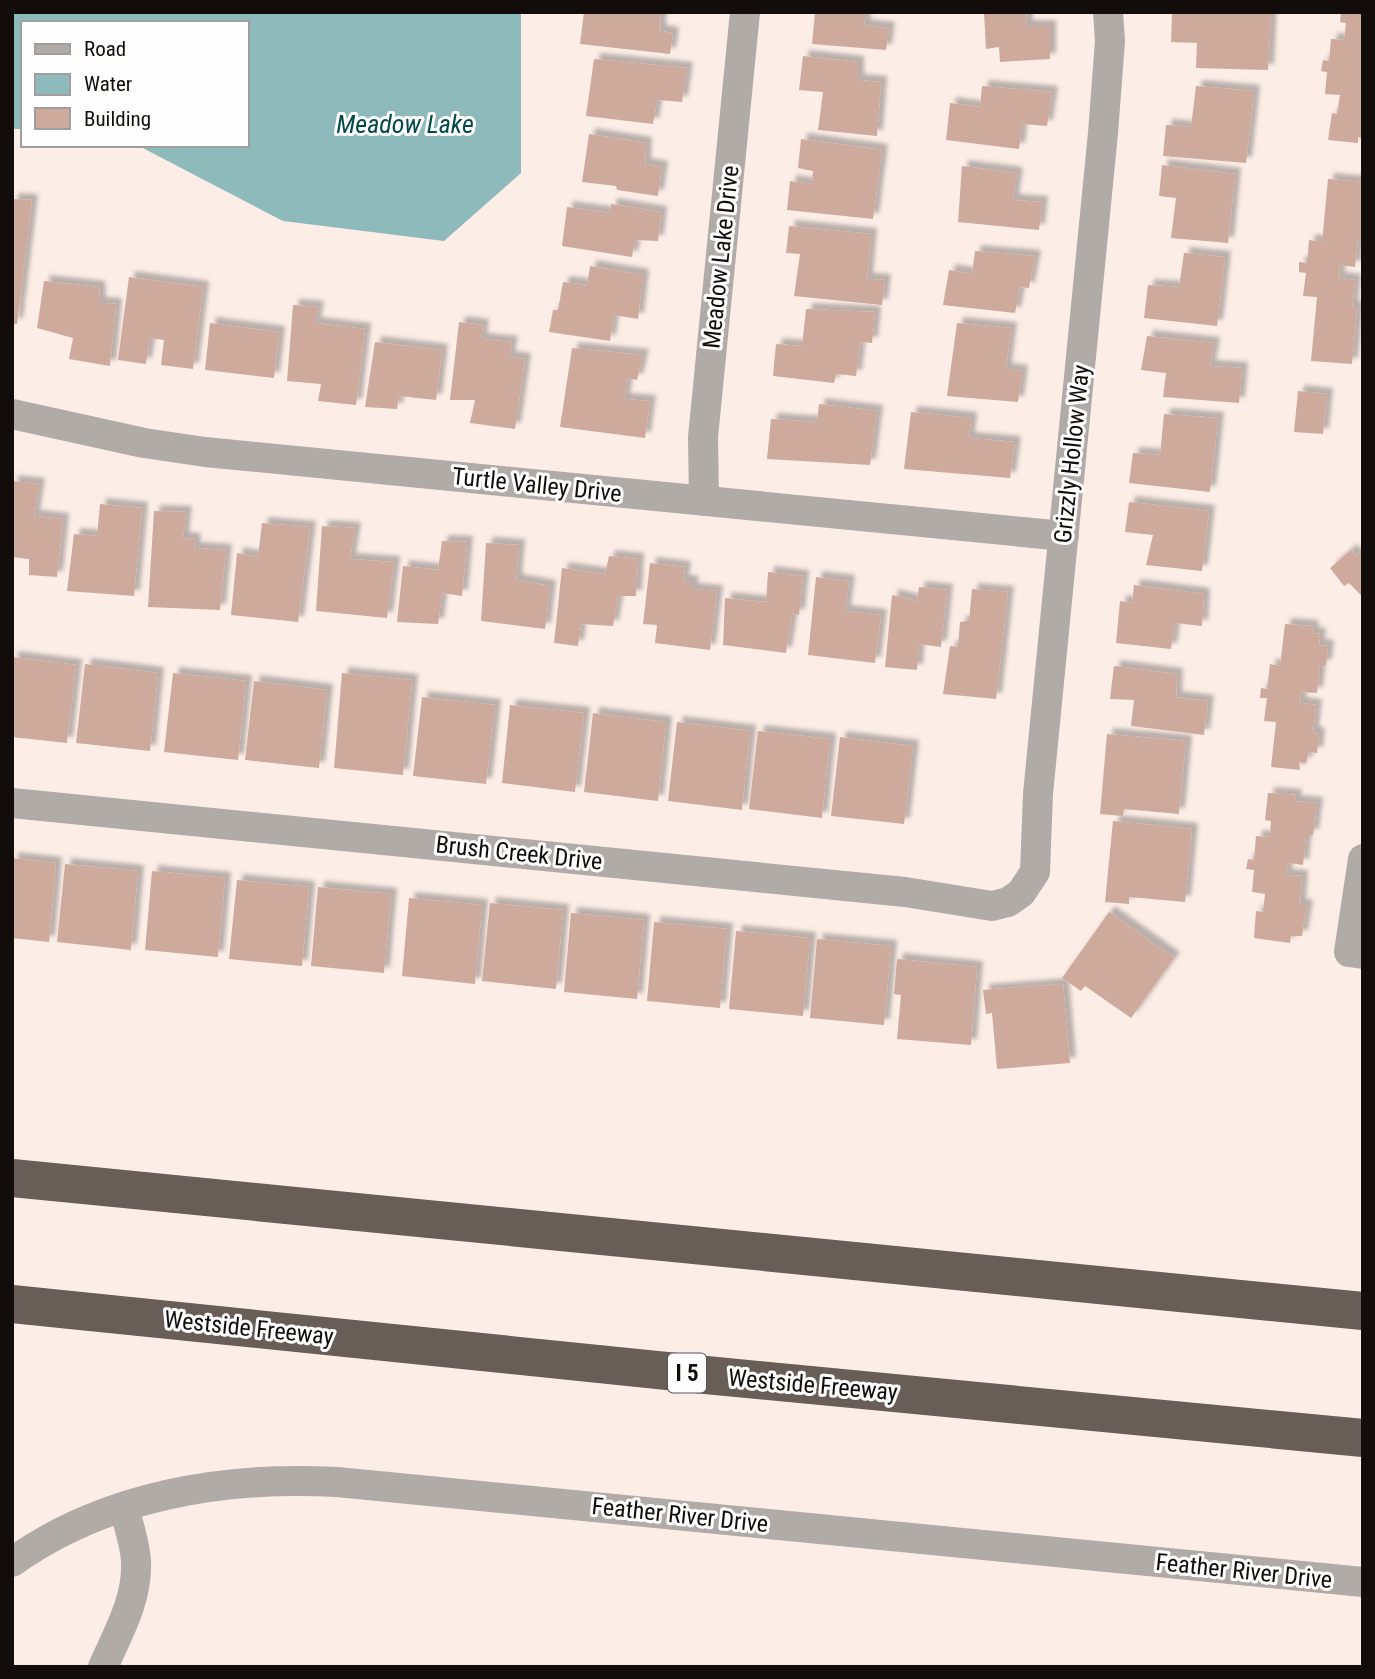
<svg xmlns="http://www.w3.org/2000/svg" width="1375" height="1679" viewBox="0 0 1375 1679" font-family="'Roboto Condensed',sans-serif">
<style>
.water{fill:#8fbabb}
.building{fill:#ceaa9c;filter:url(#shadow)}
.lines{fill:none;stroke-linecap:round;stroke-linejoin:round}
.minor{stroke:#b1aba8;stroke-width:30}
.highway{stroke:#695e57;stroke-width:38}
.labels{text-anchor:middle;stroke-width:6;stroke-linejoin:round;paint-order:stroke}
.shield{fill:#fefefe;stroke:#595554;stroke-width:2}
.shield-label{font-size:23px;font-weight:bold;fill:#120d0b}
.street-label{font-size:24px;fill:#120d0b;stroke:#fefefe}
.water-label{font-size:26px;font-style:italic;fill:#03484a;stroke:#fefefe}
</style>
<defs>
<filter id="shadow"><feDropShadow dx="6" dy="-6" stdDeviation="2" flood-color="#0004"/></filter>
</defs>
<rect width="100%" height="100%" fill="#fcede7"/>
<polygon class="water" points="12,12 521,12 521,173 444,241 283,221 137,145 247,145 247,23 23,23 23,129 12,129"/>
<g class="building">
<polygon points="584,12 661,12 660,31 673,33 670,54 580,44"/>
<polygon points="815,12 866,12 864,25 889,28 886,50 812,44"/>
<polygon points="984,12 1026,12 1027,26 1050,26 1050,59 1000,62 999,47 986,49"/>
<polygon points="1178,12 1271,12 1268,70 1196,68 1197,43 1171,42 1172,13"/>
<polygon points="1341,12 1363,12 1361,77 1363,77 1363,138 1358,137 1358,143 1328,140 1332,113 1337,114 1340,95 1325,94 1327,72 1321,71 1323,60 1329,61 1331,39 1344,40 1346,23 1340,22"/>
<polygon points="803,56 858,62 858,80 881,82 877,136 818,130 823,92 799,90"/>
<polygon points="594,59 687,68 682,102 657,100 653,124 586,116"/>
<polygon points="982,86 1052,92 1047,126 1022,124 1019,149 946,140 950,103 980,107"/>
<polygon points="1196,86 1254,91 1246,163 1163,156 1166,125 1191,127"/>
<polygon points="589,134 646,143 645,164 662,167 658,196 617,190 616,186 582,182"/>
<polygon points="801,139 882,150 873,219 787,210 790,181 812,184 813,171 798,168"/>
<polygon points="1162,165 1235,174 1228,243 1171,238 1176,198 1159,196"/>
<polygon points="962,166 1017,173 1013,200 1042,202 1039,230 958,222"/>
<polygon points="1328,179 1363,182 1363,239 1358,239 1355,267 1340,265 1339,278 1355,280 1352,307 1357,307 1352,364 1311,361 1317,297 1303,296 1306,273 1299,272 1299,262 1307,263 1309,240 1322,242"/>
<polygon points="12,199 32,200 17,324 12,324"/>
<polygon points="611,204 661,212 658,241 635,240 632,257 562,246 567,207 610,213"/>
<polygon points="789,226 871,234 867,279 885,280 882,305 794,296 800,254 786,253"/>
<polygon points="975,251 1035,256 1029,288 1020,287 1015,313 943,305 949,270 972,274"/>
<polygon points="1184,253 1225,257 1217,326 1144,318 1148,285 1179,287"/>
<polygon points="590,266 643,275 638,319 614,315 610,341 549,332 553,310 558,310 563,282 587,285"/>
<polygon points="129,277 203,287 193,369 161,365 164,340 150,338 146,364 118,360"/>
<polygon points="44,281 99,287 100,303 116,304 110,366 69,359 73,338 37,328"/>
<polygon points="293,305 318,307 315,323 365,329 356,405 318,401 321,384 287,381"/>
<polygon points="806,309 875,312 872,343 860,342 856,376 836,374 834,383 773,376 776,344 802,346"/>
<polygon points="459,322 483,325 481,339 512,342 509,357 525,359 515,429 470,423 475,400 450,400"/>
<polygon points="210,323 279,332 274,378 205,370"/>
<polygon points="957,323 1011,328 1006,369 1022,371 1018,402 947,396"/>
<polygon points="1147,336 1214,343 1210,366 1242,368 1239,403 1163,397 1166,373 1141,370"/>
<polygon points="375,342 442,350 436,400 399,396 397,409 365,407"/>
<polygon points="572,348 643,355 637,380 628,378 624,399 650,401 645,438 560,427"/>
<polygon points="1298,391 1327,394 1323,434 1294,432"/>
<polygon points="819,404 877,411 870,465 767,459 771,419 817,422"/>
<polygon points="911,412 971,418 969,438 1015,442 1010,478 904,469"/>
<polygon points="1164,414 1218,418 1210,492 1129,483 1133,453 1160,455"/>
<polygon points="12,481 39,484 34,516 63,519 57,577 29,575 29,559 12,557"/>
<polygon points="1129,502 1209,511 1202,571 1146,565 1153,535 1125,532"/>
<polygon points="100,504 142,508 134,596 67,591 74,534 97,536"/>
<polygon points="154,511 186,512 183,538 195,539 194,548 226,550 220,610 148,607"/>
<polygon points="262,523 310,527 298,622 231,615 237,553 258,557"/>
<polygon points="322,526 355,528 350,559 394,562 387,618 316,611"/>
<polygon points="442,541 467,542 462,596 442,593 438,624 397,622 403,566 438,570"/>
<polygon points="486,543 519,545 516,580 550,586 545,629 481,621"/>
<polygon points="1351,550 1356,556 1363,550 1363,597 1349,583 1344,586 1330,568"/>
<polygon points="609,556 638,559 636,596 618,596 613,626 581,624 578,646 554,643 562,568 605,574"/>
<polygon points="650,563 685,567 683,581 692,581 692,589 717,591 710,650 655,643 657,625 643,624"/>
<polygon points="768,572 803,576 799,615 792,614 786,653 723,645 725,598 766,602"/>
<polygon points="816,577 849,581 845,611 881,615 875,663 808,655"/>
<polygon points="1134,585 1204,594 1202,626 1175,623 1171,649 1116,643 1120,601 1132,603"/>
<polygon points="919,587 947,590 941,647 919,644 917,670 885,667 892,595 917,601"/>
<polygon points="972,589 1008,592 996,699 943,694 950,646 958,647 960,622 969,621"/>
<polygon points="1285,624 1313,626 1312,633 1320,634 1319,645 1328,646 1326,665 1320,665 1317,693 1301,692 1300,703 1316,705 1313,732 1319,734 1317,753 1309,752 1306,763 1299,762 1300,770 1271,767 1276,722 1264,721 1267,698 1260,698 1261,688 1267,689 1270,664 1280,666"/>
<polygon points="12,657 76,665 67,743 12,737"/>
<polygon points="85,664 158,673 150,751 76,743"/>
<polygon points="1114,666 1177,674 1176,697 1208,701 1204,735 1131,726 1134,700 1110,699"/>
<polygon points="173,673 246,681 238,760 164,752"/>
<polygon points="342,673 412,680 403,775 334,768"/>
<polygon points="254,681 327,690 319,768 245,760"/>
<polygon points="422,697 495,705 486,784 413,776"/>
<polygon points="510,705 584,713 575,792 502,783"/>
<polygon points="593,713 666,722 658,801 584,792"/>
<polygon points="677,722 750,731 742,810 668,801"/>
<polygon points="758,731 830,739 822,818 749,809"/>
<polygon points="1107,734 1186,741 1179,814 1124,809 1123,816 1100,814"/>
<polygon points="840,737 913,746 904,824 831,816"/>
<polygon points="1268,793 1296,795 1295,801 1317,803 1313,835 1306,835 1303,865 1288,863 1286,875 1302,876 1300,905 1307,905 1302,936 1291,936 1290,943 1254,938 1256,911 1263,912 1265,894 1252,892 1254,870 1246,869 1248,859 1254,860 1256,836 1270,837 1271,821 1265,820"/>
<polygon points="1113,821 1192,829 1185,902 1129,897 1129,904 1105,902"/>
<polygon points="12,858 56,863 49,942 12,938"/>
<polygon points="65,864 138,871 131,950 57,942"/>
<polygon points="152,871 225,878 218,957 145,950"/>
<polygon points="237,880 309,887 302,966 229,959"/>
<polygon points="318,887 391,894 384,973 311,966"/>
<polygon points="409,898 482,905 475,984 402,976"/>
<polygon points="490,903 563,910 556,989 482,981"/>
<polygon points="1109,912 1174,958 1131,1018 1085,986 1081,991 1062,978"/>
<polygon points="571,913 644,920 637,999 564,992"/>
<polygon points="654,922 727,929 720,1008 647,1001"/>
<polygon points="736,931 810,938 803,1016 729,1009"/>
<polygon points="817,939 891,946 884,1025 810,1018"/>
<polygon points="897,959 977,967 971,1045 897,1039 901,995 894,994"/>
<polygon points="1063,984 1070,1063 997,1069 992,1013 986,1014 983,990"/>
</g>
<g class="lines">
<g class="minor">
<polyline points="12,414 144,443 205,452 1064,536"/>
<polyline points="704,501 703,437 745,12"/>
<polyline points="12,803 905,892 992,906 1008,902 1021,893 1035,872 1038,794 1103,133 1110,41 1108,12"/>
<polyline points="1363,859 1349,952 1363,954"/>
<path d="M12,1562C106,1495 225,1476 337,1482L1363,1582"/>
<path d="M103,1667C118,1633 138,1599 136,1561C135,1543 128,1524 124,1507"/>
</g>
<g class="highway">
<polyline points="12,1178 1363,1311"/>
<polyline points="12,1304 706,1375 1363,1438"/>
</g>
</g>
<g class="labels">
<rect class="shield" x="668" y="1353.5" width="38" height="39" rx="5"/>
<g class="shield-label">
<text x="687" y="1381">I 5</text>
</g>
<g class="street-label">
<text transform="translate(721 257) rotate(-84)" y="8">Meadow Lake Drive</text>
<text transform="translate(1072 454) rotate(-84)" y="8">Grizzly Hollow Way</text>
<text transform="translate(537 485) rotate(6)" y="8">Turtle Valley Drive</text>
<text transform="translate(519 853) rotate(6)" y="8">Brush Creek Drive</text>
<text transform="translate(249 1328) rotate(6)" y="8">Westside Freeway</text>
<text transform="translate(813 1385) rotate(5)" y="8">Westside Freeway</text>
<text transform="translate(680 1515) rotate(6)" y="8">Feather River Drive</text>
<text transform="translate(1244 1571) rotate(6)" y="8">Feather River Drive</text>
</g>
<g class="water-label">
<text x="405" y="133">Meadow Lake</text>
</g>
</g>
<rect width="1375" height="1679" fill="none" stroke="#120d0b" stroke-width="28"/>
<rect x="21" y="21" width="228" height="126" fill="#fefefe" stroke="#a09e9d" stroke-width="2"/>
<rect x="35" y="44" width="35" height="10" fill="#b1aba8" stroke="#a09e9d" stroke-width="2"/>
<text x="84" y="56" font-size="21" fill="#120d0b">Road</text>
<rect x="35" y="74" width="35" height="21" fill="#8fbabb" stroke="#a09e9d" stroke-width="2"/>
<text x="84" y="91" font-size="21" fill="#120d0b">Water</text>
<rect x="35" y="108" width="35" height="21" fill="#ceaa9c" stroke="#a09e9d" stroke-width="2"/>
<text x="84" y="126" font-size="21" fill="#120d0b">Building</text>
</svg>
